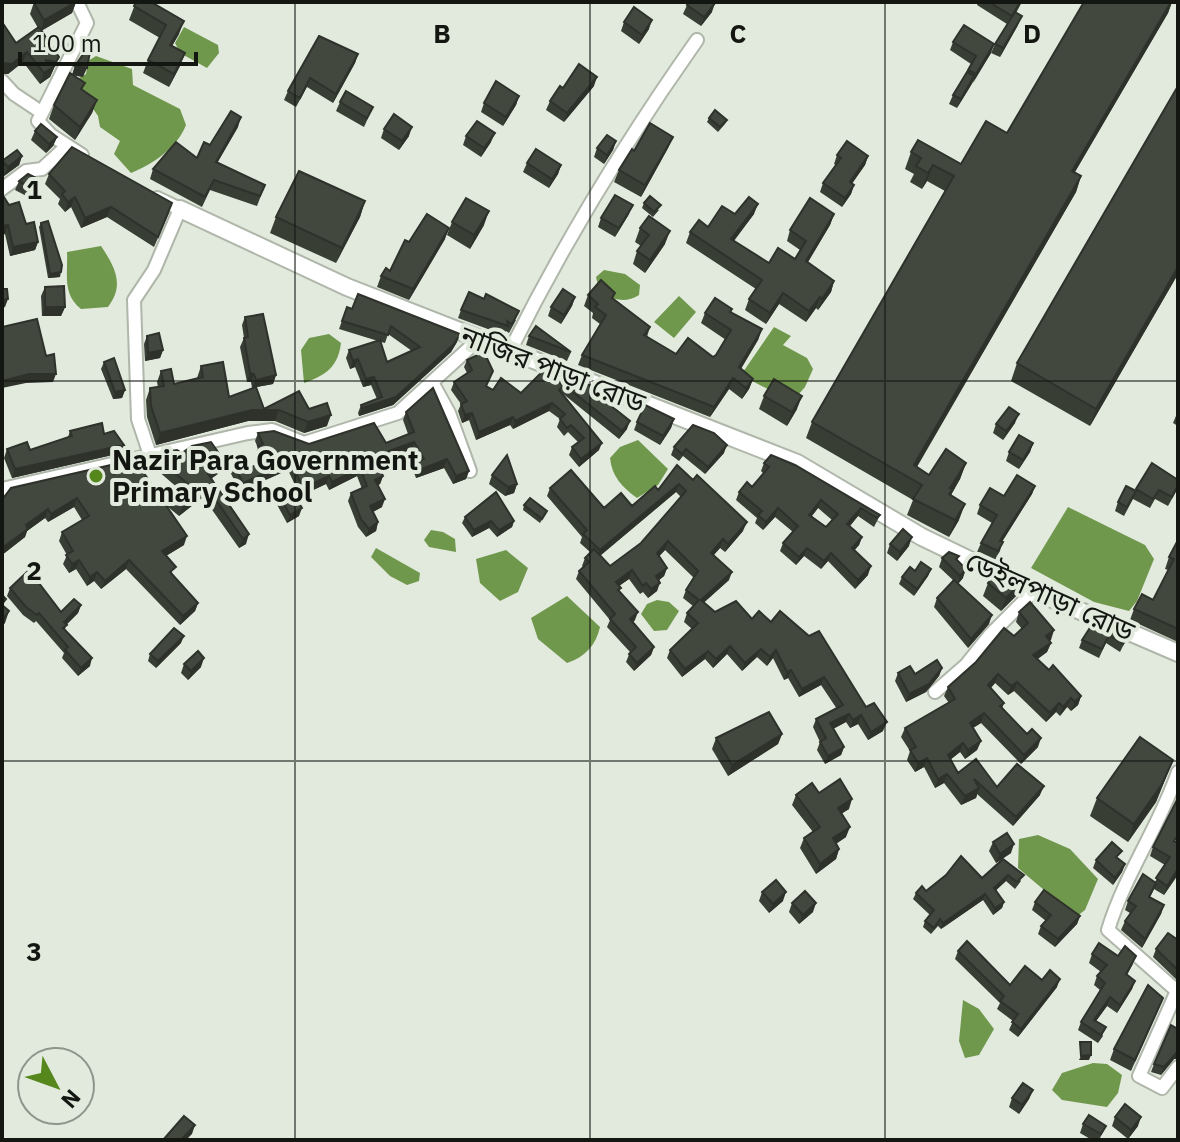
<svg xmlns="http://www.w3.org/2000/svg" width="1180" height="1142" viewBox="0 0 1180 1142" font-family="'IBM Plex Sans','Noto Sans Bengali',sans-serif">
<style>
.water{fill:#70984d}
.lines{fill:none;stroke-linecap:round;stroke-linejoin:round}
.street-casing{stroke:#afb6aa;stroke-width:16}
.secondary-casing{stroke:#afb6aa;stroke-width:20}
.street{stroke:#fff;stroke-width:12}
.secondary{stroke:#fff;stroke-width:16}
.wall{fill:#393e35;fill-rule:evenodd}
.shaded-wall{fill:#2e322b}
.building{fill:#42483e;stroke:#2e322b;stroke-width:2;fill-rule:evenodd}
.grid{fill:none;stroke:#141612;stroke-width:2;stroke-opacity:0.55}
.poi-dot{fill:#55871c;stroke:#e2eadd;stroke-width:3}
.labels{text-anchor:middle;stroke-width:8;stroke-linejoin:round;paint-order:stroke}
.street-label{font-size:28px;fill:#141612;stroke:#e2eadd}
.poi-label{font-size:28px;font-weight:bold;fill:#141612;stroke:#e2eadd;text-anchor:start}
.grid-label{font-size:26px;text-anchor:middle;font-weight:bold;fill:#141612;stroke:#e2eadd;stroke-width:8;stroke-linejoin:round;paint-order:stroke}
</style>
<rect width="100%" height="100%" fill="#e2eadd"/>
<g class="water">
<polygon points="184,27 218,45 219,53 207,68 180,53 175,43"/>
<path d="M96,56L132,69L133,85L180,109L186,125C177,148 153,164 131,173L114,154L120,141L100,127L98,116L74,81L86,74L88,61Z"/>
<path d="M101,246C115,267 125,285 108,307L81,309C62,294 68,275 67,252Z"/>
<path d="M604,270L625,274L640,285L639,295C622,306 600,298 596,277Z"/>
<polygon points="679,296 696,312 674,338 654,322"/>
<polygon points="774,327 791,336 783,345 807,358 813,369 805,387 792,402 741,375"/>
<path d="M329,334L341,343C338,367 326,375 304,383L301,350L309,338Z"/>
<path d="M638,440L668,469L658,485L637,498C622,487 612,477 610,458L620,447Z"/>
<polygon points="1068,507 1145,545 1154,559 1137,601 1129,611 1094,602 1031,568"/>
<polygon points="431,530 443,532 455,539 456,552 429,547 424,540"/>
<polygon points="376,548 420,573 419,581 407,585 390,576 371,557"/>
<polygon points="506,550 528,568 518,592 500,601 480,583 476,559"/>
<path d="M567,596L600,627C596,645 585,657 567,663L538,639L531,618Z"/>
<polygon points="657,600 669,602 679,611 667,630 654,631 641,614 647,604"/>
<polygon points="1038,835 1070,849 1098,879 1085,910 1076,917 1018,868 1019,839"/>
<polygon points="963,1000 979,1009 994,1029 979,1055 965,1058 959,1041"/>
<polygon points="1093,1063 1107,1064 1122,1075 1118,1093 1107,1107 1062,1100 1052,1090 1062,1073"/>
</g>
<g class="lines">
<defs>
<g id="street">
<polyline points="77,2 87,23 38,121 51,135 82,155"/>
<polyline points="2,81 14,94 41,112"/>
<polyline points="2,189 26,171 42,169 67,146"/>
<path d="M509,353C563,244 627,139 697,40"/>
<polyline points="433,384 449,413 470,471"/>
<polyline points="150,455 138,419 134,300 154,270 180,209 157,198"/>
<polyline points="2,489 248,433 272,430 304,443 398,413 478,340"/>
<polyline points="935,692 966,665 990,635 1034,591"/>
<path d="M1178,772C1159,827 1125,874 1108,930L1177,991L1139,1076L1162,1088L1178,1067"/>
</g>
<polyline id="secondary" points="180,209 347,287 797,463 922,537 1034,591 1178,653"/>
</defs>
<use href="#street" class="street-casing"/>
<use href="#secondary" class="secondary-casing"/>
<use href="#street" class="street"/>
<use href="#secondary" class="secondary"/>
</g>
<g class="wall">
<polygon points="34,2 76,2 72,13 41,31 59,57 50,77 40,84 23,62 8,74 2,74 2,22 16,43 38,28 30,14"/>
<polygon points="136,2 179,34 172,46 180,66 169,87 143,73 148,60 160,38 129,20"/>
<polygon points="978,2 1022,2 1016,13 1018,25 1000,57 991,53 995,44 1007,24 977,5"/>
<polygon points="1084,2 1172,2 1168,13 1075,172 1081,176 1076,192 917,467 929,475 966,463 960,479 951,495 959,520 949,537 907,515 913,500 806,438 812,422 945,191 927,181 922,189 910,182 914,174 905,169 911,152 961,164 1007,133"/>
<polygon points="687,5 712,12 701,26 683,14"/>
<polygon points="624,22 649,29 639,44 621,31"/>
<polygon points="319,36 358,54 355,63 333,103 307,87 296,107 284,100 288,91"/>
<polygon points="953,42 991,53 957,108 949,104 953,95 971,64 950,50"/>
<polygon points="75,66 83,77 73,75 85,83 82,90 97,100 92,113 75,140 49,119 54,105 72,75"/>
<polygon points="594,86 564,122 546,110 550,101 563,88"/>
<polygon points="1178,86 1178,274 1090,426 1011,381 1017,363"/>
<polygon points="519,96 516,105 503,126 481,112 484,103"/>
<polygon points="340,102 373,107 364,127 336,111"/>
<polygon points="709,118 727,120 725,124 718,132 707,122"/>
<polygon points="238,127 217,163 265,185 257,206 210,190 202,207 150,179 153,169 197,158 210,145"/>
<polygon points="384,129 409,136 399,150 381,138"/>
<polygon points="35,131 57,137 53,146 46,153 31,140"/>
<polygon points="466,136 491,142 481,157 463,145"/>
<polygon points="673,137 668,148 641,197 614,182 619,170 634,151"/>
<polygon points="616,141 613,150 604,164 594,157 597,148"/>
<polygon points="837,155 868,156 865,165 852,183 854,185 851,194 842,207 820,192 823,183 836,165 834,164"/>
<polygon points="22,156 19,165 4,176 2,173 2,161"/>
<polygon points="527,163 561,165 558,174 549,188 523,172"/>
<polygon points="49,174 169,213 154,247 107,217 81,228 71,207 65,212 58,204 60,199 45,184"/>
<polygon points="40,180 32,199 15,190 19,181"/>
<polygon points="2,194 9,205 26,224 38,242 35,250 10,256 5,234 2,235"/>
<polygon points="365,201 360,217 336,263 270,233 276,217"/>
<polygon points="644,203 659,210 653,217 642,208"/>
<polygon points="629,214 615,237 598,227 601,218"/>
<polygon points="735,214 754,214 734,241 769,263 795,259 800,250 787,241 790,230 834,214 830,225 808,262 834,281 831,292 818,310 816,308 806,322 779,304 766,324 745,310 749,299 756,289 686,243 690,232 708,227"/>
<polygon points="452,222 484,225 470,249 447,235"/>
<polygon points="41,223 60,277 48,278 39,227"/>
<polygon points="640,228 665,244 645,273 633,264 637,251 641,246 635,242"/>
<polygon points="445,239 409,300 377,287 381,276 390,271 409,242"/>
<polygon points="45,287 65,307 61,316 42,316 41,296"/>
<polygon points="615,293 613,298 650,327 647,337 676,354 713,357 716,355 726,340 701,323 705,313 732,309 731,313 762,329 758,340 741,369 753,379 749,389 742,399 729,389 710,417 578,365 582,355 600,324 592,318 593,313 584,306 588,295"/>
<polygon points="575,297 572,306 561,324 548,316 551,307"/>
<path d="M347,307L457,342L451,352L393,405L359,416L358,413L361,405L377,399L371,385L363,387L355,367L350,369L346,358L349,350L378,341L339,329ZM388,334L412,351L387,362L381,342L385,343Z"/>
<polygon points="461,310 516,320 509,333 506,331 504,335 458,318"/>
<polygon points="245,317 276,375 273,384 256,387 264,409 309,409 327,426 304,433 275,421 248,421 156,445 147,417 146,400 150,388 158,387 157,382 161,371 174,384 197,378 201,366 229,397 252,388 251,382 247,382 240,347 244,338 242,325"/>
<polygon points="147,336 163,350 160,358 145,361 144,344"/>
<polygon points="529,336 571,352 567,361 526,345"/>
<polygon points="467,360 493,371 486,386 493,390 521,393 558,382 564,375 612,406 627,429 619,439 562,393 599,450 579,467 569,455 572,447 578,442 568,432 564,436 557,427 560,419 549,411 513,429 510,425 476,440 469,420 462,423 458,411 461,404 451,390 454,382 467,373 464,367"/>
<polygon points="104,362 125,390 122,398 113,399 101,369"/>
<polygon points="764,396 797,409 787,426 759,409"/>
<polygon points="1178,411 1178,426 1173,423"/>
<polygon points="406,412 469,471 466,479 453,484 444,468 416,478 413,470 418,461 411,450 390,458 387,466 381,470 383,476 380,484 378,485 382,507 373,512 378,522 376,531 366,537 358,527 348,501 351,493 362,489 357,476 329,490 326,484 303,495 303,496 300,504 299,516 287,523 275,501 278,493 295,485 288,470 240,491 228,468 231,460 248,469 259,463 255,454 258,448 255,441 258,433 309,444 386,443 408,434 403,420"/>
<polygon points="674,419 671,428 660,445 634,430 637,422"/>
<polygon points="1015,423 1003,440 993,433 996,424"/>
<polygon points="70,431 104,434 121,453 12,478 4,458 7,449 30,450 68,437"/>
<polygon points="1033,443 1030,452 1019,469 1006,461 1009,452"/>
<polygon points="674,447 724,453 705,474 683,456 679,461 671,455"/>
<polygon points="182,453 222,471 212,478 246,544 239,548 203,497 179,516 168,507 184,545 166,556 173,575 198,603 195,611 180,625 126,569 101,589 94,581 87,586 76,569 69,573 63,564 67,555 59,541 62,532 82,520 74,507 48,522 45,518 27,531 25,537 2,555 2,500 114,474 167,506 170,497 180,490 157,470 161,461"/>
<path d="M764,463L880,515L874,527L858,516L850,526L862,537L859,545L854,550L868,575L855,589L828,561L821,569L804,556L796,565L780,551L783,543L793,532L775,517L763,530L755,523L757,518L736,500L739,492L752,487L764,474L761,471ZM818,508L832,520L826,527L812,516Z"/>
<polygon points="1152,463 1178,480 1177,490 1168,506 1155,499 1150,508 1133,499 1124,516 1115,511 1118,502 1135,491"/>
<path d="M677,465L743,531L725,552L720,548L713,555L729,580L704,602L715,612L752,619L866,707L883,731L868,740L858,724L850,728L846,722L833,729L844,747L841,755L825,764L817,750L820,742L813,727L816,719L837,709L821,685L799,697L788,678L784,680L773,658L767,666L757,657L742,671L727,654L713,668L705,659L682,677L667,658L670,650L692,629L684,622L687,613L693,606L683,598L686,590L694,578L665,550L659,556L667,568L664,576L659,580L657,591L648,598L643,592L640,594L629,579L619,586L620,592L635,620L633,622L654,647L651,655L634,671L626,662L630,652L607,627L610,620L576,579L579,571L583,567L582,566L585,558L590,552L580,543L582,537L547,496L550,488L604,508L632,506L658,490ZM676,492L681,497L641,543L610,566L600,556Z"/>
<polygon points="492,475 517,484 514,493 505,496 489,484"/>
<polygon points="1035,486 1032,494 1002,542 1000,551 995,560 977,552 981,543 992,523 977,514 980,505"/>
<polygon points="524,505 547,511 540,523 523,510"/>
<polygon points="465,517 514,521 512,527 497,537 489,528 472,537 462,523"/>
<polygon points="1178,540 1178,642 1130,620 1134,609 1153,600 1168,570 1165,569 1169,557"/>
<polygon points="890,544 909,546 897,561 887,553"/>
<polygon points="959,556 957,560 963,578 958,584 989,624 968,648 934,607 937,598 954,581 939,567 942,558"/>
<polygon points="931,569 928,576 914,596 899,584 902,577 915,571"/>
<polygon points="1022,582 1017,595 1001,611 983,596 988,583"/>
<polygon points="10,588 61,612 81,605 78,613 66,625 65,630 90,666 78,676 62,658 64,653 36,621 34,623 23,615 7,596"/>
<polygon points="1019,612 1054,630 1049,641 1051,643 1047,652 1037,659 1081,696 1078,705 1071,711 1067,707 1060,716 1056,712 1046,722 1014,691 1008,695 995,683 991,688 1004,703 1002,709 1038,747 1021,764 981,723 973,728 981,741 977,750 965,759 960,752 951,759 958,773 997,787 1040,795 1013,826 977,794 976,798 961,805 944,783 935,788 924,767 915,772 907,760 910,751 901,737 905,728 949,703 944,696 948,687 1022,629 1016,622"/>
<polygon points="1095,620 1129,634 1120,652 1106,643 1099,658 1079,648 1082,640"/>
<polygon points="181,643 156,668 148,661 150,654"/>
<polygon points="184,664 201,667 188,680 181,673"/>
<polygon points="942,668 939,676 926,692 906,702 895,681 898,673 915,674"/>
<polygon points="782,734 778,744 728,776 712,749 716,738"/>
<polygon points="1173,760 1156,802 1128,842 1090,816 1097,798"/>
<polygon points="819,793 849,809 841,814 846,837 836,844 839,849 836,859 816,874 800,848 804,838 813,832 792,805 796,795"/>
<polygon points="993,842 1011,853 996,863 989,851"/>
<polygon points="1176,842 1178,843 1178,875 1164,895 1154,889 1150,897 1164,905 1161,914 1142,948 1121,930 1125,921 1130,913 1125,910 1128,901 1155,882 1165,865 1150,856 1153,847"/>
<polygon points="1003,859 1021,881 1015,889 1006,881 996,890 1004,902 1002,908 993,915 983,900 941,929 938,926 931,934 923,927 925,921 930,915 913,899 916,893 982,878"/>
<polygon points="1119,859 1125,864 1122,872 1113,885 1093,868 1096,860"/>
<polygon points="762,892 783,901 769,913 759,901"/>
<polygon points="1035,902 1080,916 1077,924 1055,947 1038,934 1041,926 1046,921 1032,910"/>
<polygon points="792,903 813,912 799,924 789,912"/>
<polygon points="1178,940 1178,981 1153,957 1156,949"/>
<polygon points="958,951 1010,985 1042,980 1057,987 1018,1037 1009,1030 1013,1021 997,1009 1000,1003 955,959"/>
<polygon points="1092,954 1118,956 1133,964 1127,975 1135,981 1132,989 1117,1013 1107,1006 1096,1021 1103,1036 1098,1043 1078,1030 1081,1022 1100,990 1094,985 1097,976 1101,972 1089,963"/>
<polygon points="1159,1008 1131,1071 1110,1060 1114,1049"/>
<polygon points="1174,1059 1161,1075 1151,1072 1154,1064"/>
<polygon points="1033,1090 1029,1099 1019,1114 1009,1107 1012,1098"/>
<polygon points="1115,1117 1138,1126 1128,1139 1112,1126"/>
<polygon points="1083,1124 1106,1126 1099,1140 1092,1140 1080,1133"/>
</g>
<g class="shaded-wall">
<polygon points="76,2 72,13 41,31 44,20"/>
<polygon points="1171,2 1172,2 1168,13 1066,187 1072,171"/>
<polygon points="715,3 712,12 701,26 704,17"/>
<polygon points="1022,16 1018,25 1000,57 1003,48"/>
<polygon points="652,20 649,29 639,44 642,35"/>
<polygon points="184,21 179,34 165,58 170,45"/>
<polygon points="994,44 991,53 973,83 976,74"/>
<polygon points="27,52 23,62 8,74 2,74 2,63"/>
<polygon points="185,53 180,66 169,87 174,74"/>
<polygon points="358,54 355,63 333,103 336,94"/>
<polygon points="59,57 50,77 40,84 44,73 45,60"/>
<polygon points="75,66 87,68 83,77 72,75"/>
<polygon points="974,76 971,85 957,108 961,99"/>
<polygon points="597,77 594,86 564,122 567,113"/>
<polygon points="519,96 516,105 503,126 506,117"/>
<polygon points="97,100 92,113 75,140 80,127"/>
<polygon points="241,117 238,127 212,172 216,162"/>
<polygon points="412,127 409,136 399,150 402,141"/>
<polygon points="495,133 491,142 481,157 484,148"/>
<polygon points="57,137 53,146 46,153 49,144"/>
<polygon points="673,137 668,148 641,197 645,185"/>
<polygon points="616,141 613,150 604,164 607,155"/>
<polygon points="22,156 19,165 4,176 8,167"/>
<polygon points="868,156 865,165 847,191 850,182"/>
<polygon points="561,165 558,174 549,188 552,179"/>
<polygon points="933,165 927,181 922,189 928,173"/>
<polygon points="1081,176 1076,192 910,478 914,465"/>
<polygon points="854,185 851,194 842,207 845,198"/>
<polygon points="75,197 71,207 65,212 68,202"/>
<polygon points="365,201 360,217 336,263 342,248"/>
<polygon points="758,204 754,214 727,249 731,239"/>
<polygon points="633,205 629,214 615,237 619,228"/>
<polygon points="111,207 107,217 81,228 85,218"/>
<polygon points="489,211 484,225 470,249 474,235"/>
<polygon points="834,214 830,225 802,272 806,261"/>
<polygon points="8,225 5,234 2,235 4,226"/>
<polygon points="449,228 445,239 409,300 413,289"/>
<polygon points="670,231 665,244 645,273 650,260"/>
<polygon points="38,242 35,250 10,256 13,247"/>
<polygon points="1178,267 1178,274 1090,426 1096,409"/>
<polygon points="61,272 60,277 48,278 50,274"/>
<polygon points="834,281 831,292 818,310 822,299"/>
<polygon points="783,293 779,304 766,324 770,313"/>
<polygon points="575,297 572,306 561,324 564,315"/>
<polygon points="820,297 816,308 806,322 809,311"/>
<polygon points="8,299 5,307 2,308 2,300"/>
<polygon points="45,307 65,307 61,316 42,316"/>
<polygon points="762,329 758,340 735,378 739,367"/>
<polygon points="460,334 457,342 451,352 393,405 359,416 362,408 396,397"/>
<polygon points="163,350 160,358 145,361 148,353"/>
<polygon points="358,359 355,367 350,369 353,361"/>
<polygon points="250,373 254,374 251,382 247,382"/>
<polygon points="29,374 56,374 53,382 26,383 2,388 2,381"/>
<polygon points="276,375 273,384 252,388 256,380"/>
<polygon points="374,377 371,385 363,387 366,379"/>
<polygon points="733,378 729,389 710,417 714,407"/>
<polygon points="753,379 749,389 742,399 746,388"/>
<polygon points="125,390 122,398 113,399 115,392"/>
<polygon points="802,396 797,409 787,426 792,412"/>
<polygon points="552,403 549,411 513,429 515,421"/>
<polygon points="252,410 279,410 275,421 248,421 156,445 160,433"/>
<polygon points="472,413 469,420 462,423 465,415"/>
<polygon points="1019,414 1015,423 1003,440 1006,431"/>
<polygon points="331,415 327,426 304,433 308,422"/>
<polygon points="513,417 510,425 476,440 479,432"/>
<polygon points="674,419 671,428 660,445 663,436"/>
<polygon points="630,421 627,429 619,439 622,431"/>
<polygon points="414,442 411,450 383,460 386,452"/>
<polygon points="602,443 599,450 579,467 581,459"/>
<polygon points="1033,443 1030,452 1019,469 1023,460"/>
<polygon points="124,445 121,453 12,478 15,469"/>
<polygon points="727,445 724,453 705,474 708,467"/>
<polygon points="390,458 387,466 376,474 379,466"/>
<polygon points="447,459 444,468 416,478 419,470"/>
<polygon points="225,462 222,471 205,483 208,474"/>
<polygon points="291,462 288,470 240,491 243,483"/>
<polygon points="966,463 960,479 952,493 947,506 950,488"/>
<polygon points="360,468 357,476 329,490 332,482"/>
<polygon points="469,471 466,479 453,484 456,476"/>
<polygon points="329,476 326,484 300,496 303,488"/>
<polygon points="383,476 380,484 372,488 375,480"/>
<polygon points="517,484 514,493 505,496 508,487"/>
<polygon points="679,484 676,492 597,558 600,550"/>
<polygon points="1035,486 1032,494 997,549 1000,541"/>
<polygon points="207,487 203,497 179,516 183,506"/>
<polygon points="77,498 74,507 48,522 51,514"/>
<polygon points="385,499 382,507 367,515 370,506"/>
<polygon points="821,500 818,508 806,523 809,515"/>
<polygon points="965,504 959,520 949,537 955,520"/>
<polygon points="302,508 299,516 287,523 290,515"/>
<polygon points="778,508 775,517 763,530 766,522"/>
<polygon points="861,508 858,516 844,533 847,524"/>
<polygon points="48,509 45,518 27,531 25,537 2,555 2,548 26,525"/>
<polygon points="491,521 489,528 472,537 474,530"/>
<polygon points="514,521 512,527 497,537 499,530"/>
<polygon points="378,522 376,531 366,537 369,529"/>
<polygon points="747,522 743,531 725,552 728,544"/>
<polygon points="249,534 246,544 239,548 243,539"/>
<polygon points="187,536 184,545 159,560 162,551"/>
<polygon points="862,537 859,545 849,557 852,548"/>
<polygon points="912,537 909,546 897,561 900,552"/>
<polygon points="723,539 720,548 708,562 711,553"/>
<polygon points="668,541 665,550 654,562 657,553"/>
<polygon points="807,548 804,556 796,565 799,557"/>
<polygon points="831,553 828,561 821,569 824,561"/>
<polygon points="79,560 76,569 69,573 72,564"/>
<polygon points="129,560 126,569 101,589 105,581"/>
<polygon points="871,566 868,575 855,589 858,580"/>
<polygon points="667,568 664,576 653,585 656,576"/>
<polygon points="931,569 928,576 914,596 917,589"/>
<polygon points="966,569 963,578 957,585 960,576"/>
<polygon points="632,570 629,579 613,590 616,582"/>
<polygon points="97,572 94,581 87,586 90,577"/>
<polygon points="732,572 729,580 698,608 701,600"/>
<polygon points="1022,582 1017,595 1001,611 1006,598"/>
<polygon points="660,583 657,591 648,598 651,589"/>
<polygon points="198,603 195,611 180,625 183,616"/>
<polygon points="81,605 78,613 61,630 64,622"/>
<polygon points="9,611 5,623 2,627 3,619"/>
<polygon points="638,612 635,620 627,628 630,619"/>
<polygon points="992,615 989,624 968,648 971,639"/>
<polygon points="1054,630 1051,640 1043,646 1046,636"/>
<polygon points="184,636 181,643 156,668 158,661"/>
<polygon points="1051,643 1047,652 1030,665 1033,655"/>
<polygon points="730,646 727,654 713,668 716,659"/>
<polygon points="654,647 651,655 634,671 637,663"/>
<polygon points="761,649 757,657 742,671 745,663"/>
<polygon points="776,650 773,658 767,666 770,657"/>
<polygon points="708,651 705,659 682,677 685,669"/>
<polygon points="92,658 90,666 78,676 81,668"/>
<polygon points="204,658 201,667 188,680 191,671"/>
<polygon points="942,668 939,676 926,692 906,702 909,694"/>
<polygon points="791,670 788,678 784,680 787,672"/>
<polygon points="998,674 995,683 985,694 988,685"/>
<polygon points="824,677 821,685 799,697 802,689"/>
<polygon points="1017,682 1014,691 1008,695 1011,686"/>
<polygon points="1081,696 1078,705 1071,711 1075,702"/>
<polygon points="1071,698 1067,707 1060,716 1063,707"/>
<polygon points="1059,703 1056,712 1046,722 1050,713"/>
<polygon points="984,713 981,723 966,732 970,723"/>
<polygon points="849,714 846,722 827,732 830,723"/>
<polygon points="861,715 858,724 850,728 853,720"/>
<polygon points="887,722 883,731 868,740 871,732"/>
<polygon points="782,734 778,744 728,776 732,765"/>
<polygon points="1041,738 1038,747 1021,764 1024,755"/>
<polygon points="981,741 977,750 965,759 968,750"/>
<polygon points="963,743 960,752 945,764 948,755"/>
<polygon points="844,747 841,755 825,764 828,756"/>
<polygon points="927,758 924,767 915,772 918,763"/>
<polygon points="1173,760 1156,802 1128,842 1134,824"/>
<polygon points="947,774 944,783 935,788 938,779"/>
<polygon points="1044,786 1040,795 1013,826 1016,817"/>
<polygon points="979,788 976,798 961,805 965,796"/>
<polygon points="852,799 849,809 834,818 838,808"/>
<polygon points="850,827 846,837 829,848 833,838"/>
<polygon points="1014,844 1011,853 996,863 1000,854"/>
<polygon points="839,849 836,859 816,874 820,864"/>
<polygon points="1125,864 1122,872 1113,885 1115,878"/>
<polygon points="1178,869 1177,875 1164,895 1167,886"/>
<polygon points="1008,875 1006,881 992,894 994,888"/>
<polygon points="786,892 783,901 769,913 773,904"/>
<polygon points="985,894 983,900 941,929 943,923"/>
<polygon points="1004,902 1002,908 993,915 995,908"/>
<polygon points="816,903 813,912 799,924 803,915"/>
<polygon points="1164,905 1161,914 1142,948 1145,939"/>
<polygon points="1080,916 1077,924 1055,947 1058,939"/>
<polygon points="1060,979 1057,987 1018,1037 1021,1029"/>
<polygon points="1135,981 1132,989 1117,1013 1120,1005"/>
<polygon points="1110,997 1107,1006 1091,1028 1094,1020"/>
<polygon points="1177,1051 1178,1051 1178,1059 1174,1059 1161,1075 1164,1067"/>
<polygon points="1091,1055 1089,1060 1079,1060 1081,1056"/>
<polygon points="1033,1090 1029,1099 1019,1114 1022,1105"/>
<polygon points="1141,1117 1138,1126 1128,1139 1131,1130"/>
<polygon points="195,1125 192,1134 186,1140 181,1140"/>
</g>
<g class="building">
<polygon points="35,2 76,2 44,20 34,3"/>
<polygon points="136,2 151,2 184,21 170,45 185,53 174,74 148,60 166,25 134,6"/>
<polygon points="689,2 714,2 715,3 704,17 687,5"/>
<polygon points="989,2 1020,2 1012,16"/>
<polygon points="1084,2 1171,2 1072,171 1081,176 914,465 929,475 946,449 966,463 950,488 953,489 949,494 965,504 955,520 913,499 922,485 812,422 954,176 933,165 928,173 916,166 921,158 911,152 918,140 961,164 986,121 1007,133"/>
<polygon points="634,7 652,20 642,35 624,22"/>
<polygon points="1015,12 1022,16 1003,48 995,44"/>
<polygon points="2,22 16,43 39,27 59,57 56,62 45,60 54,66 44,73 27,52 12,64 2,63"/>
<polygon points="964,25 994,44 976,74 968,70 976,56 953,42"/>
<polygon points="319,36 358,54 336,94 310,78 300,98 288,91"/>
<polygon points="92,41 87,68 75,66"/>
<polygon points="579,64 597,77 567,113 550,101 560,86 563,88"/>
<polygon points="967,72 974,76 961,99 953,95"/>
<polygon points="70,73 85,83 81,89 97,100 80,127 54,105"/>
<polygon points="496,81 519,96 506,117 484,103"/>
<polygon points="1178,86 1178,267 1096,409 1017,363"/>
<polygon points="346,91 373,107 367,118 340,102"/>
<polygon points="715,110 727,120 720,127 709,118"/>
<polygon points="231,111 241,117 216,162 265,185 260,196 214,180 205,197 153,169 176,142 197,158 204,142 210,145"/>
<polygon points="394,114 412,127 402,141 384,129"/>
<polygon points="477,121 495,133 484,148 466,136"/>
<polygon points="650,123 673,137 645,185 619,170 632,149 634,151"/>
<polygon points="41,124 57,137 49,144 35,131"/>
<polygon points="607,135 616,141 607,155 597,148"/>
<polygon points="847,141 868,156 850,182 854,185 845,198 823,183 841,158 837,155"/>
<polygon points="72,147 172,203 158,237 111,207 85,218 75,197 68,202 62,194 65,191 49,174"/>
<polygon points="536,149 561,165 552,179 527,163"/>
<polygon points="17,150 22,156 8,167 2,161"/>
<polygon points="299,171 365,201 342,248 276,217"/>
<polygon points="28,174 40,180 35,190 19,181"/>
<polygon points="2,194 9,205 19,202 26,224 34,222 38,242 13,247 8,225 4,226 2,219"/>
<polygon points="615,195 633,205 619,228 601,218"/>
<polygon points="650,196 661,205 654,212 644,203"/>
<polygon points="749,197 758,204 731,239 769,263 778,248 795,259 806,241 790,230 810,198 834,214 806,261 834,281 822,299 820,297 809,311 783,293 770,313 749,299 762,280 690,232 699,220 708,227 722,206 735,214"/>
<polygon points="466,198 489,211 474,235 452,222"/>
<polygon points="427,214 449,228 413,289 381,276 386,268 390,271 405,240 409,242"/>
<polygon points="649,216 670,231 650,260 637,251 649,235 640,228"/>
<polygon points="48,221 62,265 61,272 50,274 41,223"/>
<polygon points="601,280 615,293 612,298 650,327 644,335 676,354 688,338 713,357 716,355 731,330 705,313 715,298 732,309 730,312 762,329 739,367 753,379 746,388 733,378 714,407 582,355 606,315 595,307 598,304 588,295"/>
<polygon points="64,286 65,307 45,307 45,287"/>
<polygon points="2,289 7,289 8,299 2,300"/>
<polygon points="563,289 575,297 564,315 551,307"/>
<polygon points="469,292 484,299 486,294 519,311 512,324 507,321 508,326 461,310"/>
<polygon points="358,294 460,334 454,344 396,397 362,408 361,405 382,397 374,377 366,379 358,359 353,361 349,350 380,340 387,362 420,347 391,326 388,335 342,321 347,307 352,309"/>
<polygon points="263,314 276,375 256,380 254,374 250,373 244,338 248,337 245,317"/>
<polygon points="37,319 46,356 54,354 56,374 29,374 2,381 2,327"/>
<polygon points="536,326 571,352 529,336"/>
<polygon points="159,333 163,350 148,353 147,336"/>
<polygon points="484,352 493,371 486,386 493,390 501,378 521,393 545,369 563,386 559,390 602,443 581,459 572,447 584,438 571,425 567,428 560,419 565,414 552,403 515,421 513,417 479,432 472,413 465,415 461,404 467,401 454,382 472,370 467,360"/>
<polygon points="114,358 125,390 115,392 104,362"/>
<polygon points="223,362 229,397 256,387 264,409 299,391 309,409 327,403 331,415 308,422 279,410 252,410 160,433 151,406 150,388 164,386 161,371 171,369 174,384 203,377 201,366"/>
<polygon points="564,375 599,389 614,400 610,405 630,421 622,431 559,381"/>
<polygon points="774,379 802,396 792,412 764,396"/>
<polygon points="433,388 469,471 456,476 447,459 419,470 416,462 424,459 414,442 386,452 390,458 379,466 383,476 375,480 385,499 370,506 378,522 369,529 361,519 351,493 367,486 360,468 332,482 329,476 303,488 291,462 243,483 231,460 240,455 248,469 264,461 258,446 263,444 258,433 274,431 309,444 374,423 386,443 414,432 406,412"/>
<polygon points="645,405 674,419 663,436 637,422"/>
<polygon points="1009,407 1019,414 1006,431 996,424"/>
<polygon points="102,423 104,434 114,431 124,445 15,469 7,449 27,442 30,450 72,436 70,431"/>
<polygon points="693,425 714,433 727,445 708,467 686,449 682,454 674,447"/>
<polygon points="1019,435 1033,443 1023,460 1009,452"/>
<polygon points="211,442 225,462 208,474 249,534 243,539 207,487 183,506 170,497 188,484 161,461 164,452 177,450 182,453 192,446"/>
<polygon points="507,455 517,484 508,487 492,475"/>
<path d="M771,455L795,465L880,515L877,518L861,508L847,524L862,537L852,548L871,566L858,580L831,553L824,561L807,548L799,557L783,543L798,526L778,508L766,522L758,515L762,511L739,492L747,482L752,487L769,467L764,463ZM821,500L838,514L826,527L809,515Z"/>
<polygon points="135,460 187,536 162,551 176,567 170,572 198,603 183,616 129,560 105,581 97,572 90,577 79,560 72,564 66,555 73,551 62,532 89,516 77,498 51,514 48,509 26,525 28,529 2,548 2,500 11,488 111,465 114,474"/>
<polygon points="1152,463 1178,480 1178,485 1172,497 1159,490 1153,499 1136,489"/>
<polygon points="677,465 693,480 697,475 747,522 728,544 723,539 711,553 732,572 701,600 715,612 736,601 752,619 759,611 771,622 780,611 809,636 819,631 866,707 874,703 887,722 871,732 861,715 853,720 849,714 830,723 844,747 828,756 820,742 826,738 816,719 843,705 824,677 802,689 791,670 787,672 776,650 770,657 761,649 745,663 730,646 716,659 708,651 685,669 670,650 698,623 687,613 699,600 686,590 698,571 668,541 657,553 667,568 656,576 660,583 651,589 646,583 643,586 632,570 616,582 621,588 618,590 638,612 630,619 654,647 637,663 629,654 636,647 610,619 615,614 579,571 589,562 585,558 594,549 610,566 641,543 686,491 679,484 600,550 583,534 587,530 550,488 571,470 604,508 621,493 632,506 655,486 658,490"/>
<polygon points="1017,475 1035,486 1000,541 1003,542 998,551 981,543 997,515 980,505 990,488 1004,496"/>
<polygon points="297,484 303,496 297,500 302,508 290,515 278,493"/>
<polygon points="1126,486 1136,491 1127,507 1118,502"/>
<polygon points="496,492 514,521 499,530 491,521 474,530 465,517"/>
<polygon points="530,498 547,511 542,519 524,505"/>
<polygon points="903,529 912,537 900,552 890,544"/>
<polygon points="1178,540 1178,629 1134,609 1142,594 1153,600 1174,559 1169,557"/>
<polygon points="949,552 959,556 956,559 966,569 960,576 942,558"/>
<polygon points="921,562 931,569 917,589 902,577 910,567 915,571"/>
<polygon points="29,570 61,612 74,599 81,605 64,622 67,625 63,628 92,658 81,668 65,650 68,647 39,613 37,615 26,607 10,588"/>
<polygon points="998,570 1022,582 1006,598 988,583"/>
<polygon points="954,580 992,615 971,639 937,598"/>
<polygon points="2,595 6,599 2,604"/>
<polygon points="1030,602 1054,630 1046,636 1051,643 1033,655 1049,670 1053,665 1081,696 1075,702 1071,698 1063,707 1059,703 1050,713 1017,682 1011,686 998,674 988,685 1004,703 1000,706 1027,734 1032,729 1041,738 1024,755 984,713 970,723 981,741 968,750 963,743 948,755 958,773 976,759 997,787 1017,764 1044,786 1016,817 974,779 979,788 965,796 947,774 938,779 927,758 918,763 910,750 916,747 905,728 955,699 948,687 976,662 1004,628 1014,636 1028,623 1019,612"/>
<polygon points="2,605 9,611 3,619 2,618"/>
<polygon points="1095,620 1129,634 1123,644 1109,635 1102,649 1082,640"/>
<polygon points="174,628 184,636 158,661 150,654"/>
<polygon points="198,651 204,658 191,671 184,664"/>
<polygon points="937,660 942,668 929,684 909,694 898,673 910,666 915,674"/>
<polygon points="769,712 782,734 732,765 716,738"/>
<polygon points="1140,737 1173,760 1162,784 1134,824 1097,798"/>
<polygon points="840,779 852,799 838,808 850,827 833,838 839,849 820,864 804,838 820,827 796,795 812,783 819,793"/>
<polygon points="1178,798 1178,835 1174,841 1178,843 1178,869 1167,886 1156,878 1170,857 1153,847"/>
<polygon points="1007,833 1014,844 1000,854 993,842"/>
<polygon points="1112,842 1122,851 1116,857 1125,864 1115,878 1096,860"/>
<polygon points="961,856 982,878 1003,859 1024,875 1017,882 1008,875 994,888 1004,902 995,908 985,894 943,923 940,919 934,928 925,921 934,910 916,893 922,886 926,891 946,875"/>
<polygon points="1143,874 1156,883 1149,897 1164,905 1145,939 1125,921 1136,906 1128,901"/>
<polygon points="776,880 786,892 773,904 762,892"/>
<polygon points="1044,890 1080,916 1058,939 1041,926 1051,915 1035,902"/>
<polygon points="805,891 816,903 803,915 792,903"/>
<polygon points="1168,933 1178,940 1178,970 1156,949"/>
<polygon points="967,941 1010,985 1025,966 1042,980 1050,970 1060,979 1021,1029 1012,1022 1018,1014 1000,1001 1004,996 958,951"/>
<polygon points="1099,943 1118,956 1125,946 1136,956 1126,974 1135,981 1120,1005 1110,997 1094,1020 1106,1027 1101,1035 1081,1022 1105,983 1097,976 1107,965 1092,954"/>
<polygon points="1148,985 1163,998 1135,1060 1114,1049"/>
<polygon points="1171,1025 1178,1029 1178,1051 1164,1067 1154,1064"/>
<polygon points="1080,1042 1091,1042 1091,1055 1081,1056"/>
<polygon points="1023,1083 1033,1090 1022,1105 1012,1098"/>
<polygon points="1125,1104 1141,1117 1131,1130 1115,1117"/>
<polygon points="1089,1115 1106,1126 1101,1134 1083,1124"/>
<polygon points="184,1116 195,1125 181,1140 163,1140"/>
</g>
<path class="grid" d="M295,2V1140M590,2V1140M885,2V1140M2,381H1178M2,761H1178"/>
<circle class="poi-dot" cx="96" cy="476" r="8"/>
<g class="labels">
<g class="street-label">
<text transform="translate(553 369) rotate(21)" y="10">নাজির পাড়া রোড</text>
<text transform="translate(1050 596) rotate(24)" y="10">ডেইলপাড়া রোড</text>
</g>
<g class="poi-label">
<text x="112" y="470">Nazir Para Government<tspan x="112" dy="32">Primary School</tspan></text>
</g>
</g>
<g class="grid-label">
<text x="442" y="43">B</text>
<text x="738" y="43">C</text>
<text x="1032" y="43">D</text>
<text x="34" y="199">1</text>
<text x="34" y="580">2</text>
<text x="34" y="961">3</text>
</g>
<rect width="1180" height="1142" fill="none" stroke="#141612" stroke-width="8"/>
<g transform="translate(56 1086) rotate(131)"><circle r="38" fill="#e2eadd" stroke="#90958c" stroke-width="2"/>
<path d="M0-6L14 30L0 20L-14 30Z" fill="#55871c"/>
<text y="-12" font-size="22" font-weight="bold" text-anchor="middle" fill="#141612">N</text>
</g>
<path d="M20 52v12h176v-12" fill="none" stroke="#141612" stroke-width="4"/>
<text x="32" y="52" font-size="24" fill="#141612" stroke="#e2eadd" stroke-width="6" paint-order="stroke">100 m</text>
</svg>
